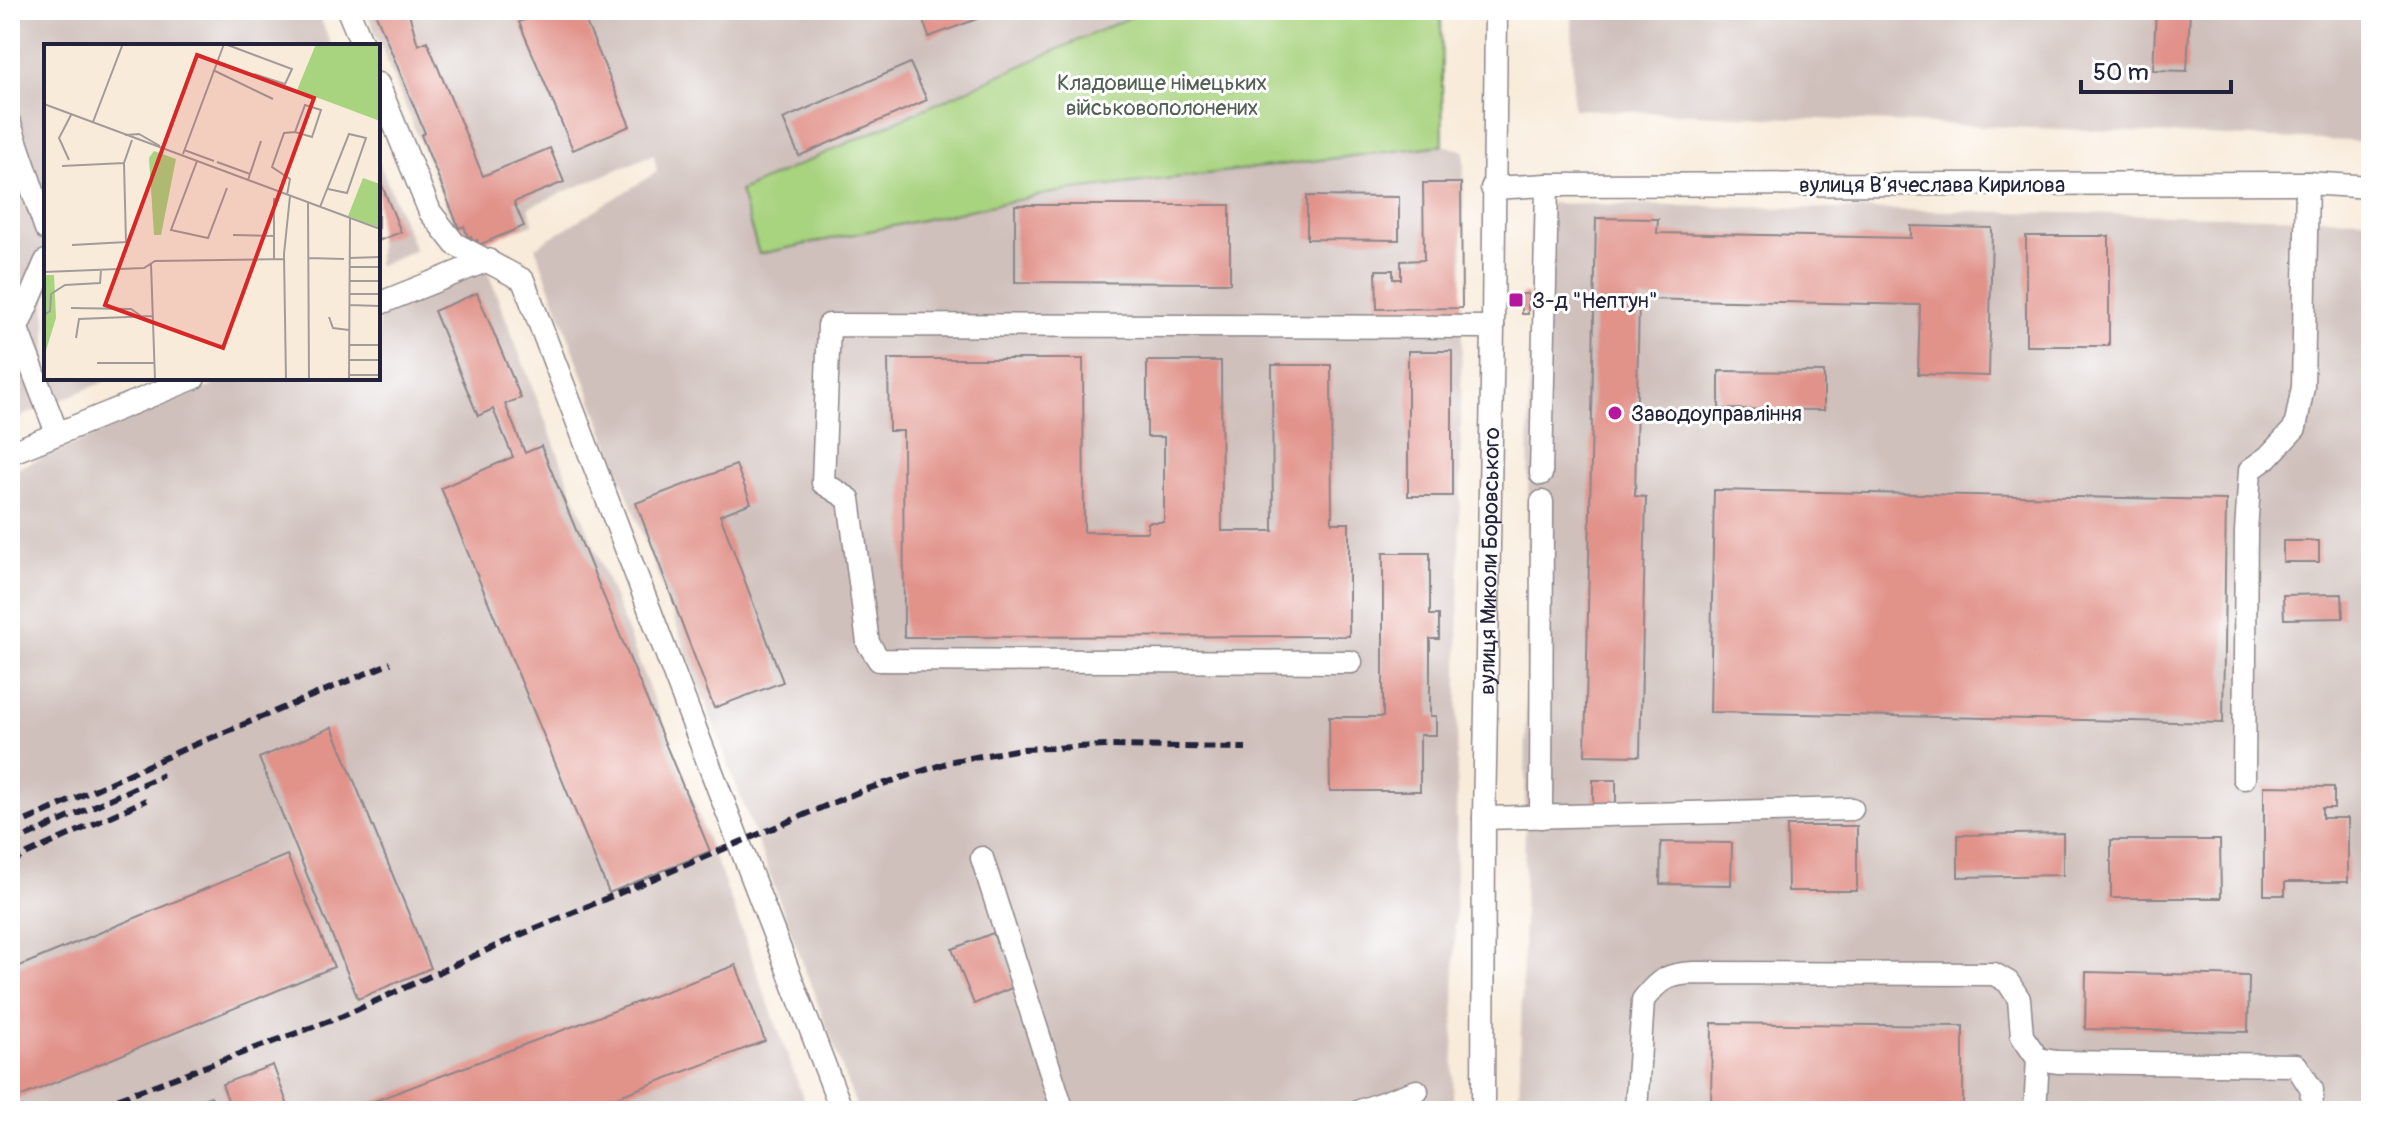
<svg xmlns="http://www.w3.org/2000/svg" width="2381" height="1121" viewBox="0 0 2381 1121" font-family="Pangolin,sans-serif">
<style>
.industrial{fill:#cfc0bb}
.green{fill:#a8d37f;stroke:#657a5d;stroke-width:2}
.building{fill:#e19289}
.lines{fill:none;stroke-linecap:round;stroke-linejoin:round}
.minor-casing{stroke:#8d868a;stroke-width:25}
.minor{stroke:#fff;stroke-width:22}
.rail{stroke:#22223b;stroke-width:6;stroke-dasharray:12 6;stroke-linecap:butt}
.poi-dot{fill:#b5179e;stroke:#fff;stroke-width:3}
.labels{text-anchor:middle;stroke-width:6;stroke-linejoin:round;paint-order:stroke}
.park-label{font-size:22px;fill:#516053;stroke:#fff}
.street-label{font-size:22px;fill:#22223b;stroke:#fff}
.poi-label{font-size:22px;fill:#22223b;stroke:#fff;text-anchor:start}
.inset-road{fill:none;stroke:#a29b9a;stroke-width:2}
.view{fill:#d62828;fill-opacity:0.15;stroke:#d62828;stroke-width:4}
.inset-edge{fill:none;stroke:#22223b;stroke-width:4}
</style>
<rect width="100%" height="100%" fill="#fff"/>
<filter id="ink" filterUnits="userSpaceOnUse"><feTurbulence type="fractalNoise" baseFrequency=".0125" numOctaves="2"/><feDisplacementMap in="SourceGraphic" scale="16" xChannelSelector="R" yChannelSelector="G"/><feConvolveMatrix kernelMatrix="1 2 1 2 8 2 1 2 1" color-interpolation-filters="sRGB"/></filter>
<filter id="wash" filterUnits="userSpaceOnUse"><feTurbulence type="fractalNoise" baseFrequency=".006" numOctaves="4" result="noise"/><feDisplacementMap in="SourceGraphic" scale="32" xChannelSelector="R" yChannelSelector="G"/><feGaussianBlur stdDeviation="1.8" result="paint"/><feColorMatrix in="noise" values="0 0 0 0 0 0 0 0 0 0 0 0 0 0 0 0 0 1.4 0 .05"/><feComposite in="paint" operator="in"/></filter>
<g filter="url(#wash)">
<rect width="100%" height="100%" fill="#f8ebda"/>
<g class="industrial">
<polygon points="10,10 317,10 332,46 46,46 46,378 113,378 10,421"/>
<polygon points="366,10 1146,10 740,191 760,254 1051,193 1443,145 1464,151 1453,1111 858,1111 535,247 657,172 654,154 529,207 533,224 464,249"/>
<polygon points="1572,10 2371,10 2371,142 1573,109"/>
<polygon points="378,160 415,250 378,266"/>
<polygon points="1531,203 2371,219 2371,1111 1526,1111 1519,1105 1524,910"/>
<polygon points="487,270 723,879 808,1111 10,1111 10,471 231,378 378,378 378,316"/>
</g>
<polygon class="green" points="1146,10 1441,10 1443,145 1051,193 759,254 740,191"/>
<g id="blocks">
<g class="building">
<polygon points="374,10 408,10 418,45 427,41 483,176 550,148 564,182 514,202 524,226 479,245 477,240 473,242 471,236 468,237 464,226 459,228 421,135 425,133"/>
<polygon points="548,10 581,10 630,126 573,150 519,22"/>
<polygon points="919,10 974,10 977,19 929,37"/>
<polygon points="2156,10 2190,10 2187,71 2153,70"/>
<polygon points="910,63 927,100 799,156 783,119"/>
<polygon points="378,176 401,232 378,241"/>
<polygon points="1423,183 1461,183 1462,308 1377,309 1376,270 1393,270 1393,279 1401,279 1401,261 1424,260"/>
<polygon points="1307,196 1399,197 1399,240 1307,239"/>
<polygon points="1015,205 1230,205 1230,283 1015,282"/>
<polygon points="1596,218 1658,219 1657,233 1911,238 1911,226 1992,228 1989,376 1918,374 1920,305 1639,299 1635,496 1646,497 1640,756 1585,755"/>
<rect x="2026" y="236" width="83" height="110"/>
<polygon points="477,293 521,398 505,404 525,453 541,446 710,851 609,893 441,488 513,457 493,409 478,416 434,311"/>
<rect x="1522" y="294" width="6" height="20"/>
<rect x="1408" y="351" width="44" height="145"/>
<polygon points="888,359 1083,359 1084,532 1148,532 1148,522 1164,522 1164,437 1147,437 1147,361 1221,361 1222,531 1273,531 1272,365 1331,365 1332,523 1349,523 1349,636 904,637 903,431 889,431"/>
<polygon points="1719,371 1824,372 1824,410 1719,409"/>
<polygon points="736,465 751,503 720,515 783,682 714,708 636,503"/>
<polygon points="1714,490 2226,500 2223,723 1710,712"/>
<rect x="2283" y="541" width="36" height="21"/>
<polygon points="1383,553 1430,553 1430,615 1439,615 1439,639 1430,639 1430,716 1436,716 1436,735 1420,735 1420,791 1330,791 1329,717 1383,717"/>
<polygon points="2342,594 2343,618 2284,619 2283,595"/>
<polygon points="332,727 431,968 358,999 259,758"/>
<rect x="1593" y="780" width="23" height="24"/>
<polygon points="2264,786 2334,787 2334,808 2322,808 2322,818 2348,818 2348,882 2285,882 2285,895 2264,895"/>
<polygon points="1787,826 1857,826 1857,891 1788,891"/>
<polygon points="2063,833 2063,875 1958,877 1958,835"/>
<polygon points="2111,840 2220,840 2221,898 2111,898"/>
<polygon points="1661,842 1732,843 1731,885 1660,884"/>
<polygon points="287,855 334,967 10,1101 10,970"/>
<polygon points="993,933 1014,987 974,1004 952,949"/>
<polygon points="736,965 765,1041 580,1111 348,1111"/>
<polygon points="2086,972 2249,976 2248,1032 2085,1029"/>
<polygon points="1712,1023 1963,1026 1963,1111 1711,1111"/>
<polygon points="273,1065 290,1111 232,1111 222,1084"/>
<polygon points="211,1096 217,1111 171,1111"/>
</g>
</g>
</g>
<g filter="url(#ink)">
<use href="#blocks" fill-opacity="0" stroke="#8d868a" stroke-width="2"/>
<g class="lines">
<defs>
<g id="minor">
<polyline points="348,10 363,46"/>
<polyline points="378,84 430,212 455,244 523,280 842,1111"/>
<polyline points="10,124 46,229"/>
<polyline points="1492,188 1547,185 2307,183 2371,187"/>
<polyline points="378,304 488,260"/>
<polyline points="10,311 57,433"/>
<polyline points="17,328 46,261"/>
<polyline points="10,453 194,378"/>
<polyline points="1541,474 1547,185"/>
<polyline points="1351,662 879,660 868,643 849,499 823,483 829,325 1493,327"/>
<polyline points="2244,778 2246,532 2250,470 2268,457 2295,428 2303,387 2307,183"/>
<polyline points="1541,817 1542,502"/>
<polyline points="1484,818 1852,809"/>
<polyline points="982,858 1063,1111"/>
<polyline points="2038,1059 2057,1062 2296,1065 2312,1090 2311,1111"/>
<polyline points="1360,1111 1417,1091"/>
<path id="s1" d="M1483,1111L1484,818L1493,327L1496,10"/>
<path d="M1636,1111L1643,1000C1659,979 1668,974 1694,973L1994,974L2008,982L2019,999L2022,1036L2038,1059L2035,1111"/>
</g>
</defs>
<use href="#minor" class="minor-casing"/>
<use href="#minor" class="minor"/>
<g class="rail">
<polyline points="10,828 182,750 391,663"/>
<polyline points="10,844 163,775"/>
<polyline points="10,862 146,800"/>
<polyline points="84,1111 343,1016 522,934 861,791 953,761 1021,749 1106,746 1246,748"/>
</g>
</g>
</g>
<g class="poi-dot">
<rect x="1508" y="292" width="16" height="16" rx="4"/>
<circle cx="1615" cy="413" r="8"/>
</g>
<g class="labels">
<g class="park-label">
<text x="1162" y="90">Кладовище німецьких<tspan x="1162" dy="25">військовополонених</tspan></text>
</g>
<g class="street-label">
<text x="1932" y="192">вулиця Вʼячеслава Кирилова</text>
<text dy="8" stroke="none"><textPath href="#s1" startOffset="550">вулиця Миколи Боровського</textPath></text>
</g>
<g class="poi-label">
<text x="1532" y="308">З-д "Нептун"</text>
<text x="1631" y="421">Заводоуправління</text>
</g>
</g>
<g transform="translate(44 44)">
<rect width="336" height="336" fill="#f8ebda"/>
<path d="M272,0H336V77L253,46ZM110,107L132,115L117,191H110L105,114ZM319,134L336,140V184L304,172ZM0,231H10L12,274L0,313Z" fill="#a8d37f"/>
<path class="inset-road" d="M181,0L248,25L241,40L210,30M169,26L229,55M0,60L336,185M49,78L78,2M81,91L95,90L116,102M140,106L170,117M139,110L180,0M25,116L15,94L27,71M153,117L127,186L164,194L183,144M173,118L206,130M18,122L80,119M204,136L217,97M243,151L246,135L228,123L240,89L251,88L261,61L277,66L268,93L251,88M264,158L265,336M276,163L305,90L322,94L303,149L284,145M189,191L230,192M28,201L82,198L80,119L88,96M264,214L300,215M305,214L336,213M230,215V154M107,220L111,336M305,223H336M0,228L100,224L111,217L241,215M305,237H336M305,250H336M305,261L336,262M27,264L87,265L97,272M0,271L6,267L7,250L21,241L56,239L57,226M285,273L289,284L305,286M32,294L35,275L108,272M305,301H336M305,316H336M53,319H111M305,331H336M242,336L240,210L246,152M305,336L306,174"/>
<path class="view" d="M153,11L270,54L179,304L61,261Z"/>
<rect width="336" height="336" class="inset-edge"/>
</g>
<rect width="2381" height="1121" fill="none" stroke="#fff" stroke-width="40"/>
<path d="M2081 80v12h150v-12" fill="none" stroke="#22223b" stroke-width="4"/>
<text x="2093" y="80" font-size="24" fill="#22223b" stroke="#ffffff" stroke-width="6" paint-order="stroke">50 m</text>
</svg>
